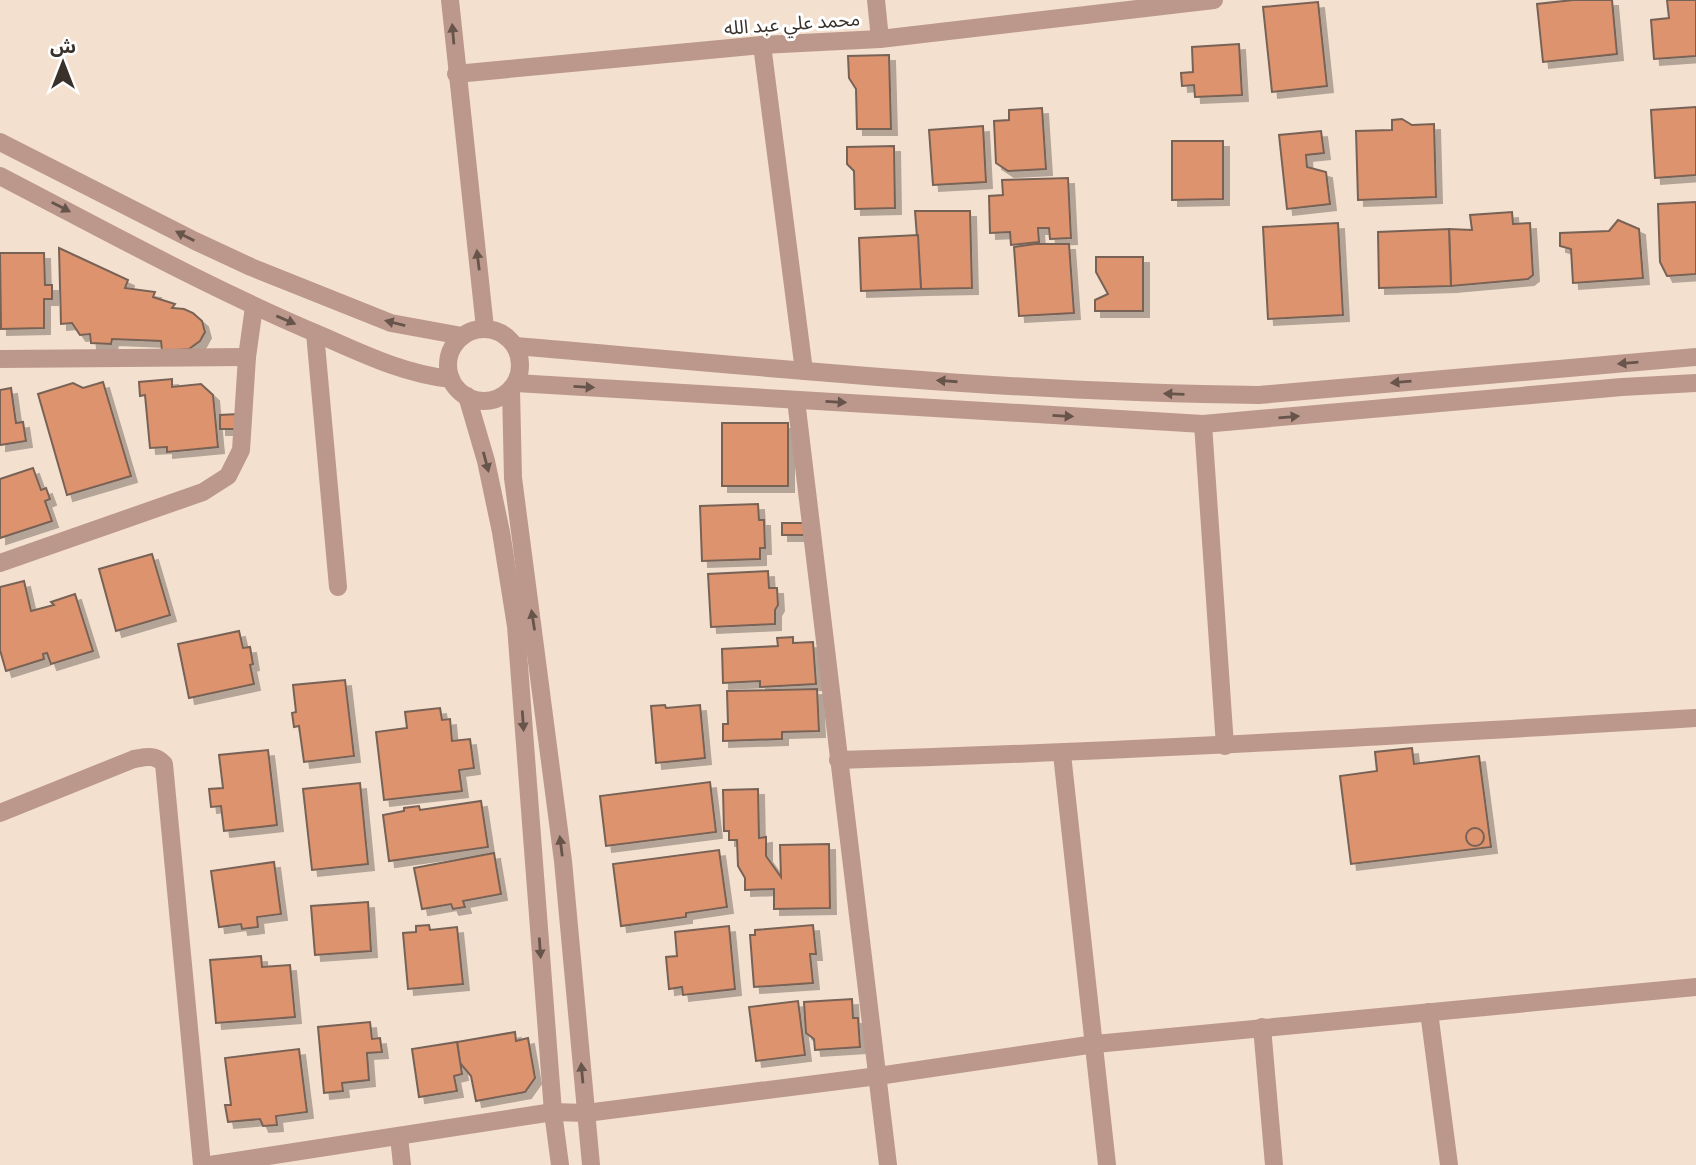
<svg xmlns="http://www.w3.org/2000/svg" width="1696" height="1165" viewBox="0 0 1696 1165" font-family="Overpass,'Noto Sans Arabic',sans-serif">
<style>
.building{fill:#dd936d;stroke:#786257;stroke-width:2;filter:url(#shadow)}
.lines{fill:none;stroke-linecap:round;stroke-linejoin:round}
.minor{stroke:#bc988c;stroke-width:18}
.oneway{fill:#67554c}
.labels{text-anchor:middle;stroke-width:6;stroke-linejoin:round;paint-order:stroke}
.street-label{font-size:19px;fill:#39312a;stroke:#fff}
</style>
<defs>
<filter id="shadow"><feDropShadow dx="6" dy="6" stdDeviation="0" flood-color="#0004"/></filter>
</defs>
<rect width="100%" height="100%" fill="#f4e0ce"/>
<g class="building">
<polygon points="1573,0 1612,0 1617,54 1543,62 1537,4"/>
<polygon points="1667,0 1696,0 1696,56 1654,59 1651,20 1669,18"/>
<polygon points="1318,2 1327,86 1272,92 1263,7"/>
<polygon points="1239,44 1242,95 1195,97 1194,85 1182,86 1181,73 1193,72 1192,47"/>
<polygon points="889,55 891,129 857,129 856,89 849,78 848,56"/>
<polygon points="1696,107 1696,175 1655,178 1651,110"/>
<polygon points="1042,108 1046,169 1008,171 996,163 994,121 1009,120 1009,110"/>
<polygon points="1402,119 1412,125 1434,124 1436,197 1358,200 1356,131 1392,130 1392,120"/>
<polygon points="983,126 986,182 933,185 929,130"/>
<polygon points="1321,131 1324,153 1306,155 1307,167 1326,172 1330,204 1287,209 1279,135"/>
<polygon points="1172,141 1223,141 1223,199 1172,200"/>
<polygon points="894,146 895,208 855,209 854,171 847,164 847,147"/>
<polygon points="1068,178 1071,238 1050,239 1049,228 1038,228 1039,242 1011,245 1010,232 990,233 989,196 1003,195 1002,180"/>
<polygon points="1696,202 1696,274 1667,276 1660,262 1658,204"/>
<polygon points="915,211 970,211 972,288 921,289"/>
<polygon points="1512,212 1513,224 1530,223 1533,275 1528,279 1451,286 1449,229 1472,230 1470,215"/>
<polygon points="1618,220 1639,229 1643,278 1573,283 1571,249 1560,246 1560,233 1609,231"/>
<polygon points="1338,223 1343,315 1268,319 1263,227"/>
<polygon points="1449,229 1451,286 1379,288 1378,232"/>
<polygon points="918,235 921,289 861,291 859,238"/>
<polygon points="1035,244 1069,244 1074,313 1019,316 1014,247"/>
<polygon points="59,248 128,280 125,288 155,292 153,297 175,304 172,308 184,309 193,313 202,321 205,332 200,341 189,349 162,351 161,341 112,339 111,344 91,343 90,334 80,335 72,323 61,324"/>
<polygon points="0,253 44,253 45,285 52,285 52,299 44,299 44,328 1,329"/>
<polygon points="1096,257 1143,257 1143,311 1095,311 1095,300 1108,294 1096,272"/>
<polygon points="172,379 172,387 201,384 213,395 218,447 167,452 167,447 150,448 145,395 140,396 139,382"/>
<polygon points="103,382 131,476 67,495 38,394 73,383 83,388"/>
<polygon points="11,388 16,423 23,422 26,441 0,445 0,390"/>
<polygon points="238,414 238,429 220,429 220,415"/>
<rect x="722" y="423" width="66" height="63"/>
<polygon points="33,468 41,490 46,488 50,499 45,501 52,521 0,538 0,479"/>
<polygon points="758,504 759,520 764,520 765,548 760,548 760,559 702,561 700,506"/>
<rect x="782" y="523" width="23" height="12"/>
<polygon points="152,554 170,615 116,631 99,569"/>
<polygon points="768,571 769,588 777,588 778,605 775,610 775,624 711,627 708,574"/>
<polygon points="24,581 31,611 54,605 51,602 75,594 93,651 51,664 47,653 43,654 44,659 6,671 0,650 0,587"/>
<polygon points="239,631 243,648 250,647 253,664 250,665 254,684 189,698 178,644"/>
<polygon points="793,637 793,643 813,642 816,684 760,687 760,681 723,683 722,649 778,646 777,638"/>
<polygon points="345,680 354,756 304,762 299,726 294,727 292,713 296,712 293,685"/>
<polygon points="817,689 819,731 782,732 782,739 723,741 723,724 728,724 727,691"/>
<polygon points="665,705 666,708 700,705 705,758 656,763 651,706"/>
<polygon points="440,708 442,720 450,719 452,741 470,739 474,768 459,770 462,791 384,800 376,732 407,728 405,712"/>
<polygon points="1412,748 1414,764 1479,756 1491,847 1351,864 1340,776 1377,771 1375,752"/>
<polygon points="268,750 277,825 224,831 221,806 211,807 209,789 223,788 219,755"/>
<polygon points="710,782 716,832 606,846 600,796"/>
<polygon points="360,783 368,864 312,870 303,789"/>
<polygon points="758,789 759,838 766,837 766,856 781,877 780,845 829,844 830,908 774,909 774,889 745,890 745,878 738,866 737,840 729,840 729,831 724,831 723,790"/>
<polygon points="481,801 488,847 389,861 383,815 404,811 404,808 419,806 420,810"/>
<circle cx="1475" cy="837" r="9"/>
<polygon points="719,850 727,907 686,913 686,917 621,926 613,864"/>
<polygon points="494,853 501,894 463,901 465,907 453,909 451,904 422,909 414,868"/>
<polygon points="274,862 281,914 257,917 258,927 242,929 241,924 219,927 211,871"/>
<polygon points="368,902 371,951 315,955 311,906"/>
<polygon points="429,925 430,930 457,927 463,984 408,989 403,933 416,932 416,926"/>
<polygon points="813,925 816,954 810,954 813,983 754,987 750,935 755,935 755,930"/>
<polygon points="729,926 735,989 683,995 682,987 669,989 666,957 677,956 675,932"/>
<polygon points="261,956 262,967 290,965 295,1017 216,1023 210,960"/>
<polygon points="852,999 853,1018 858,1018 860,1047 815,1050 814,1039 806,1033 804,1002"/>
<polygon points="798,1001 805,1055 756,1061 749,1007"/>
<polygon points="370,1022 372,1039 380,1038 382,1052 367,1053 369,1080 342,1083 343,1091 324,1093 318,1027"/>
<polygon points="515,1032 516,1041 528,1038 535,1078 525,1092 476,1101 471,1076 460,1063 457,1042"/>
<polygon points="457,1042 462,1074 454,1076 457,1091 419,1097 412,1049"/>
<polygon points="299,1049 307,1112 276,1116 277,1125 263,1126 260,1119 228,1122 225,1105 231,1105 225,1058"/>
</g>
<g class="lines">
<g class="minor">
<polyline points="450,0 485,328"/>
<polyline points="876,0 880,39"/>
<polyline points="762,45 804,371"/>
<polyline points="456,74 762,45 880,39 1214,0"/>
<polyline points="0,142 195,241 251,267 391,323 462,336"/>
<path d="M0,176C106,231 211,289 320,335C363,354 404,374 451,379"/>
<circle cx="484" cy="365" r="36"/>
<polyline points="315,333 338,587"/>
<path d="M516,346C763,367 1011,393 1259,395L1696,357"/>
<polyline points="0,359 247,357"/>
<polyline points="516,383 1203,424 1622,387 1696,383"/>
<polyline points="511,389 513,478 563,861 591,1165"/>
<polyline points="467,396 486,461 501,532 516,626 553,1112 560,1165"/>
<polyline points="796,400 888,1165"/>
<polyline points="1203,424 1225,746"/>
<polyline points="0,563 203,492 228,476 241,450 247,357 254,307"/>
<polyline points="1062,754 1107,1165"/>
<path d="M838,760C1124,752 1410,735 1696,718"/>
<path d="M0,813L134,759C146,757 155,754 164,764L202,1165"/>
<polyline points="1429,1012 1449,1165"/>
<polyline points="1262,1027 1274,1165"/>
<polyline points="399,1136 402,1165"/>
<polyline points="210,1165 553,1112 586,1113 878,1076 1095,1044 1696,987"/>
</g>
</g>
<defs><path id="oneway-solid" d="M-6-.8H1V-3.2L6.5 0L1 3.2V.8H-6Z" transform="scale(1.75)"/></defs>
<g class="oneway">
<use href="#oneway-solid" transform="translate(453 34) rotate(-95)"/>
<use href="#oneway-solid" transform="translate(61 207) rotate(27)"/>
<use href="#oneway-solid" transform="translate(185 236) rotate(-153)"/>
<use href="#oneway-solid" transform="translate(478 260) rotate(-97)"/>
<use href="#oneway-solid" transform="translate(286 320) rotate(23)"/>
<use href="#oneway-solid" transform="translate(395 323) rotate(-166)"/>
<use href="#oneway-solid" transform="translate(1628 363) rotate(175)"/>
<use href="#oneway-solid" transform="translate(947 381) rotate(-176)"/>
<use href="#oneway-solid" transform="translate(1401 382) rotate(175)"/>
<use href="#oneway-solid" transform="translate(584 387) rotate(3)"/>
<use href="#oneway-solid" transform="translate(1174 394) rotate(-178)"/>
<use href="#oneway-solid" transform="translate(836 402) rotate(3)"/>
<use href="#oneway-solid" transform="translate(1063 416) rotate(3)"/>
<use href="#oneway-solid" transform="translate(1289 417) rotate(-5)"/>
<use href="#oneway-solid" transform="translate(486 462) rotate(75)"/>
<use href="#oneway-solid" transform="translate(533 620) rotate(-99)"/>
<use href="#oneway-solid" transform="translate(523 721) rotate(86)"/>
<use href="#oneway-solid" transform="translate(561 846) rotate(-97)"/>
<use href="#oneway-solid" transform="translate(540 948) rotate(86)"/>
<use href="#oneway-solid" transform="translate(582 1073) rotate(-95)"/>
</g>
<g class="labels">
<g class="street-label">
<text transform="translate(792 23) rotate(-4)" y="7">محمد علي عبد الله</text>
</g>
</g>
<g transform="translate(63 63)" stroke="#ffffff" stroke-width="5" paint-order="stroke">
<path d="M0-5L12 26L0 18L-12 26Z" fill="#39312a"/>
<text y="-10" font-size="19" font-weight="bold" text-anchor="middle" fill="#39312a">ش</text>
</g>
</svg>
